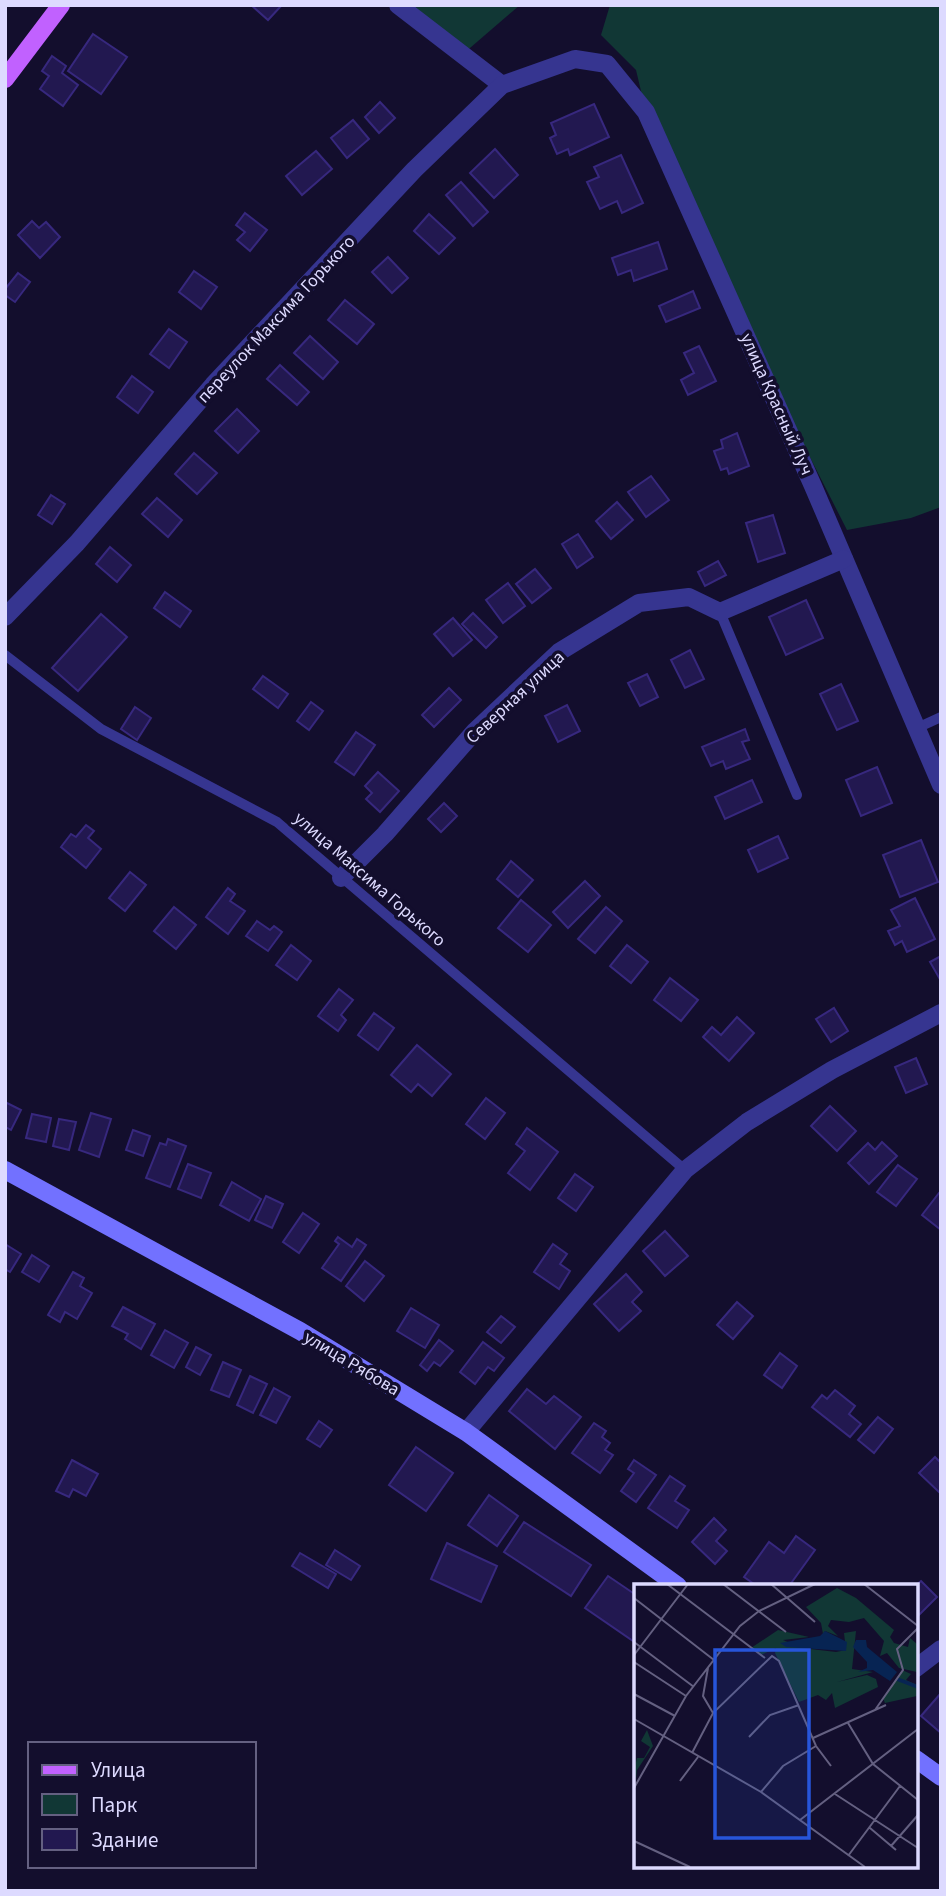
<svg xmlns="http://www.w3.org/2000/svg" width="946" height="1896" viewBox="0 0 946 1896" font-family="'Source Sans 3',sans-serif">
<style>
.green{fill:#113735}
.building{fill:#221850;stroke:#37287e;stroke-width:2}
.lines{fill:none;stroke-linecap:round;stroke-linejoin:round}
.lane{stroke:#363590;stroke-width:10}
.street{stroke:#363590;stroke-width:18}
.secondary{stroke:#7271ff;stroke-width:18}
.primary{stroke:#c161ff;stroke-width:18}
.labels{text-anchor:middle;stroke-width:7;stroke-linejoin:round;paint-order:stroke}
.street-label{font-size:18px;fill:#dddaff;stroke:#130e2d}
.inset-river{fill:none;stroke:#072453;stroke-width:3.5}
.inset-road{fill:none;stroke:#646081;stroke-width:2}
.view{fill:#2755da;fill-opacity:0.15;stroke:#2755da;stroke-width:3.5}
.inset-edge{fill:none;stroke:#dddaff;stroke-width:3.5}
</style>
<rect width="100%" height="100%" fill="#130e2d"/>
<g class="green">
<polygon points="397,5 520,5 463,54"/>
<polygon points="610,5 941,5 941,507 911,518 847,530 737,314 646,112 636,70 601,35"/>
</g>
<g class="building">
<polygon points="251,5 282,5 268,20"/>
<polygon points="93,34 127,57 101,94 68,71"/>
<polygon points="52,56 66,66 62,73 78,85 63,106 40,89 49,76 42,71"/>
<polygon points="380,102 395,118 379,133 365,117"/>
<polygon points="594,104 609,137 570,155 568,149 557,154 550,138 556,135 551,123"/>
<polygon points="353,120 369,139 347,158 331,138"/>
<polygon points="495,149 518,175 494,198 470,173"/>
<polygon points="316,151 332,169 302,195 286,176"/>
<polygon points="621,155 643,203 622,213 617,201 600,209 587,182 599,177 594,167"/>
<polygon points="461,182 488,212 473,226 446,195"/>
<polygon points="245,213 267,230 250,251 237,240 245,232 236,225"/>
<polygon points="429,214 455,238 439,254 414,231"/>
<polygon points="32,221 39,228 46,222 60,237 40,258 18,235"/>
<polygon points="658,242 667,269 634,281 631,270 618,275 612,258"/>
<polygon points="388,257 408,278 392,293 372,272"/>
<polygon points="194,271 217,287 201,309 179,292"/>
<polygon points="18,273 30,282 15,302 5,295 5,289"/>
<polygon points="693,291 700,308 666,322 659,306"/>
<polygon points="345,300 374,324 357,344 328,320"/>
<polygon points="169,329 187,342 169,368 150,354"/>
<polygon points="310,336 338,362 323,379 294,353"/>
<polygon points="699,346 716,381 688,395 681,380 694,373 684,353"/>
<polygon points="280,365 309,392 297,405 267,379"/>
<polygon points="132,376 153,392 138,413 117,397"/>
<polygon points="237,409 259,431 238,453 215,431"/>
<polygon points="737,433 749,466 729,474 727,468 721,470 714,451 723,448 721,440"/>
<polygon points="194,453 217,473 197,494 175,474"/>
<polygon points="651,476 669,500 646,517 628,492"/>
<polygon points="51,495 65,504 52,524 38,515"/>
<polygon points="157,498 182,520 168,537 142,514"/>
<polygon points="617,502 633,520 611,539 596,521"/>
<polygon points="773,515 785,553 758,562 746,523"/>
<polygon points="578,534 593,557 577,568 562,544"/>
<polygon points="110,547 131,565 117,582 96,564"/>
<polygon points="718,561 726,575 705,586 698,572"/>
<polygon points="535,569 551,588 532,603 516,584"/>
<polygon points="508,583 525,606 503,623 486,600"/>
<polygon points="165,592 191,611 180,627 154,608"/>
<polygon points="806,600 823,638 786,655 769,617"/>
<polygon points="473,613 497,637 486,648 462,624"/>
<polygon points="101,614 127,637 78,691 52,668"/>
<polygon points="453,618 472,640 453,656 434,634"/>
<polygon points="690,650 704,679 685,688 671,660"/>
<polygon points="647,674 658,697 640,706 628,683"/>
<polygon points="263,676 288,694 278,708 253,689"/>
<polygon points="841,684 858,721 837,730 820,694"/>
<polygon points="449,688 461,700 434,727 422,715"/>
<polygon points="311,702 323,711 309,730 297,721"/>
<polygon points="567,705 580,731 558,742 545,716"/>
<polygon points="135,707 151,718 137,740 121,729"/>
<polygon points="745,729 749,740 742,742 750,759 726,769 723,761 711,766 702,747"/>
<polygon points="356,732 375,745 354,775 335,762"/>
<polygon points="877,767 892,803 861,816 846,780"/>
<polygon points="378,772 399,791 380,812 366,799 372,793 365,786"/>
<polygon points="752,780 762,802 725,819 715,797"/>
<polygon points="444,803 457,816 441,832 428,819"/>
<polygon points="86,825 94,831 88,838 101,849 86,868 61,847 71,834 76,837"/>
<polygon points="778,836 788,858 758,872 748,850"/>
<polygon points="921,840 938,882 900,897 883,855"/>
<polygon points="511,861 533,880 518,897 497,879"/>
<polygon points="130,872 146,885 125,911 109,898"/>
<polygon points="585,881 600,896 568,928 553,912"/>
<polygon points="228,888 235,894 230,901 245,911 228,934 206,917"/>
<polygon points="915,898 935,939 907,952 902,941 895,945 888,931 900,926 891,910"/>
<polygon points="521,900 551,925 528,952 498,928"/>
<polygon points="174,907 196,925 176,949 154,931"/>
<polygon points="606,907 622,921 595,953 578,939"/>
<polygon points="257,921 270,930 274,926 282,932 268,951 246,936"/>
<polygon points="291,945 311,961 297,980 276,965"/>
<polygon points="627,945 648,962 631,983 610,966"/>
<polygon points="941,956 941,981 930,962"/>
<polygon points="670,978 698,1000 681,1021 654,1000"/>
<polygon points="339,989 353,1000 341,1015 346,1020 338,1031 318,1016"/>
<polygon points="834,1008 848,1031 831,1042 816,1019"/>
<polygon points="374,1013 394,1028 378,1050 358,1035"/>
<polygon points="737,1017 754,1033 729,1061 703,1037 712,1027 721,1035"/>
<polygon points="417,1045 451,1074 432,1096 418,1084 411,1092 391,1075"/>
<polygon points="916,1058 927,1084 906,1093 895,1067"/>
<polygon points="486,1098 505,1113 485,1139 466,1124"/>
<polygon points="5,1102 21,1110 11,1130 5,1127"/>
<polygon points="830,1106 856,1131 837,1151 811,1126"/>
<polygon points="91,1113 111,1119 99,1157 79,1150"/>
<polygon points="32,1114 51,1118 46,1142 26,1138"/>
<polygon points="59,1119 76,1122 69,1150 53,1146"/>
<polygon points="527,1128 558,1152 530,1190 508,1173 525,1151 516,1144"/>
<polygon points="133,1130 150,1136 143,1156 126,1150"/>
<polygon points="168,1139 186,1146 170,1187 146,1178 160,1143 166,1145"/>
<polygon points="882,1142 897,1156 869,1184 848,1163 868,1143 875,1150"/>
<polygon points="188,1164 211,1173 201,1198 178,1189"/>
<polygon points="898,1165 917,1179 896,1206 877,1192"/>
<polygon points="575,1174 593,1187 576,1211 558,1198"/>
<polygon points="232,1182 261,1199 249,1221 220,1205"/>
<polygon points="939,1193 941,1194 941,1230 922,1215"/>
<polygon points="266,1196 283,1204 272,1228 255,1220"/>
<polygon points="303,1213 319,1224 299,1253 283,1242"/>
<polygon points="665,1231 688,1256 665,1276 643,1251"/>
<polygon points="338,1237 352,1247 357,1239 366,1245 341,1281 322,1268 339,1244 335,1241"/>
<polygon points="5,1244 21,1254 10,1272 5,1269"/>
<polygon points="553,1244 567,1254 560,1264 570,1271 559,1289 534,1272"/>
<polygon points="32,1255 49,1266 39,1282 22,1272"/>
<polygon points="365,1261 384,1276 364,1301 346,1286"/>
<polygon points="73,1272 84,1278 80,1286 92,1293 77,1319 65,1312 60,1322 48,1315"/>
<polygon points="626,1274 642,1292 632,1302 641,1311 619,1331 594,1304"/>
<polygon points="737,1302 753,1316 733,1339 717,1325"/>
<polygon points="123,1307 155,1324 141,1349 125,1339 128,1334 112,1326"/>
<polygon points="411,1308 439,1325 425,1348 397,1331"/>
<polygon points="501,1316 515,1327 501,1343 487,1332"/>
<polygon points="165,1330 188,1343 174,1368 151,1355"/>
<polygon points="439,1340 453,1351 440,1366 434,1362 427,1371 420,1365"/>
<polygon points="483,1342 504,1358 494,1371 488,1367 475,1384 460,1372"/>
<polygon points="196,1347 211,1355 200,1375 186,1367"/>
<polygon points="780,1353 797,1366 782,1388 764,1375"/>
<polygon points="223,1362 241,1370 229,1397 211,1390"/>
<polygon points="250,1376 267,1384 253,1413 237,1405"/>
<polygon points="274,1388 290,1397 276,1423 260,1415"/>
<polygon points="527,1389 546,1404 554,1396 581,1417 555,1449 509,1411"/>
<polygon points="835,1390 855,1406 849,1414 861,1424 850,1437 812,1407 822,1395 827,1399"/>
<polygon points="878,1417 893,1429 874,1453 858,1440"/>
<polygon points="319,1421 332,1430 320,1447 307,1439"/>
<polygon points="594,1423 606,1431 602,1437 610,1443 605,1450 613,1455 600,1473 572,1453"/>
<polygon points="416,1447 453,1473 426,1511 389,1485"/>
<polygon points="935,1457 941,1463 941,1494 919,1473"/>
<polygon points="72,1460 98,1474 86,1496 73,1489 69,1497 56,1491"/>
<polygon points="634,1460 656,1475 636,1502 621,1491 634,1473 628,1469"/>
<polygon points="670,1476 685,1486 675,1501 689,1510 677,1528 648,1508"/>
<polygon points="489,1495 518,1516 497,1546 468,1525"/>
<polygon points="714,1518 726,1530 716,1541 727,1551 715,1564 692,1542"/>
<polygon points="524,1522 591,1565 571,1596 504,1552"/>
<polygon points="796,1536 815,1550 789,1586 757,1586 744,1577 769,1542 784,1553"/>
<polygon points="447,1543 497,1566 481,1602 431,1579"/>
<polygon points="335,1550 360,1566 351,1580 326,1565"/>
<polygon points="300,1553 336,1574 328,1588 292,1566"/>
<polygon points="608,1576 636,1595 636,1643 585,1608"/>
<polygon points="921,1581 937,1597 916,1618 915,1586"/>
<polygon points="941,1693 941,1733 921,1716"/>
</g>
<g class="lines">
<g class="lane">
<polyline points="720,612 797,795"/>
<polyline points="5,655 101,729 277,822 685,1170"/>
<polyline points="917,728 941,717"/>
</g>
<g class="street">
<polyline points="398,5 502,85"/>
<polyline points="5,617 77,543 213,385 414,170 502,85 575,59 607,64 646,112 813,486 941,785"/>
<polyline points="341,878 385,834 475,731 559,652 639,603 689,597 720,612 844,559"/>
<polyline points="466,1432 685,1170 747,1122 832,1070 941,1013"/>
<polyline points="916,1668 941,1649"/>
</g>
<g class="secondary">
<polyline points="5,1170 300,1331 466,1432 678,1586"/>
<polyline points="916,1759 941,1777"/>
</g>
<polyline class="primary" points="5,79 61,5"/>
</g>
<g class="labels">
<g class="street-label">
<text transform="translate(276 319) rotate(-47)" y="6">переулок Максима Горького</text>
<text transform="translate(777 404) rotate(66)" y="6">улица Красный Луч</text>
<text transform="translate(515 697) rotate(-43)" y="6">Северная улица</text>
<text transform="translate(370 879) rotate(41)" y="6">улица Максима Горького</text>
<text transform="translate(352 1363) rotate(31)" y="6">улица Рябова</text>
</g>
</g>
<g transform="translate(634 1584)">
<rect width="284" height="284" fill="#130e2d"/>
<path d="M203,4L222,14L260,46L256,53L260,59L274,63L276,54L283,60V88L265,84L253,69L246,72L250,57L230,34L215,38L197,36L194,42L204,52L191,47L189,50L187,39L172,23ZM144,46L175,53L149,56L168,64L202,68L212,66L210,49L222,47L218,85L239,88L203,98L233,91L242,95L244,103L201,124L198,109L192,116L184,111L165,118L141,69L142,64L127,71L117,64ZM268,86L277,90L272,96L283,101V112L251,119L249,114ZM13,146L19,162L3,186L2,195L0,186L3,174H10L16,163L7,157Z" fill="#113735"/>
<path d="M191,47L213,58L212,67L152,63L146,59L186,52ZM222,56H232L233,63L263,88L256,97L239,86L224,88L233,84V78L219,63Z" fill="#072453"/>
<path class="inset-river" d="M263,95L284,103"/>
<path class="inset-road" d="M33,0L131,74M89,0L152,48M137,0L181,38M230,0L284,42M0,14L80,76M0,58L60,103M0,71L54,0M0,78L52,112M74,84L69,112L79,129M0,110L41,132M241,126L269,86L263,65L284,44M0,135L127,208L231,283M214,139L239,180L284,216M115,153L136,131L165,121M179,154L252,121M58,169L79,129L138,72L145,77L182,162L197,182M46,197L64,173M0,204L52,112L106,42L125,27L181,0M127,208L149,182L182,162M201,210L284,264M166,236L284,145M236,244L262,266M0,257L56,283M257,262L284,231M214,272L266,202"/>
<path class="view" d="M81,66H175V254H81Z"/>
<rect width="284" height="284" class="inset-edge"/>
</g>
<rect width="946" height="1896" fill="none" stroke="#dddaff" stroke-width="14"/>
<rect x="28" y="1742" width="228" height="126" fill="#130e2d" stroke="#646081" stroke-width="2"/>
<rect x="42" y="1765" width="35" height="10" fill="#c161ff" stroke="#646081" stroke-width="2"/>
<text x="91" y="1777" font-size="21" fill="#dddaff">Улица</text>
<rect x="42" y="1794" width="35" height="21" fill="#113735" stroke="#646081" stroke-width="2"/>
<text x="91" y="1812" font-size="21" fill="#dddaff">Парк</text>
<rect x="42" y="1829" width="35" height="21" fill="#221850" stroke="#646081" stroke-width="2"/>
<text x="91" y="1847" font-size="21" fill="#dddaff">Здание</text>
</svg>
